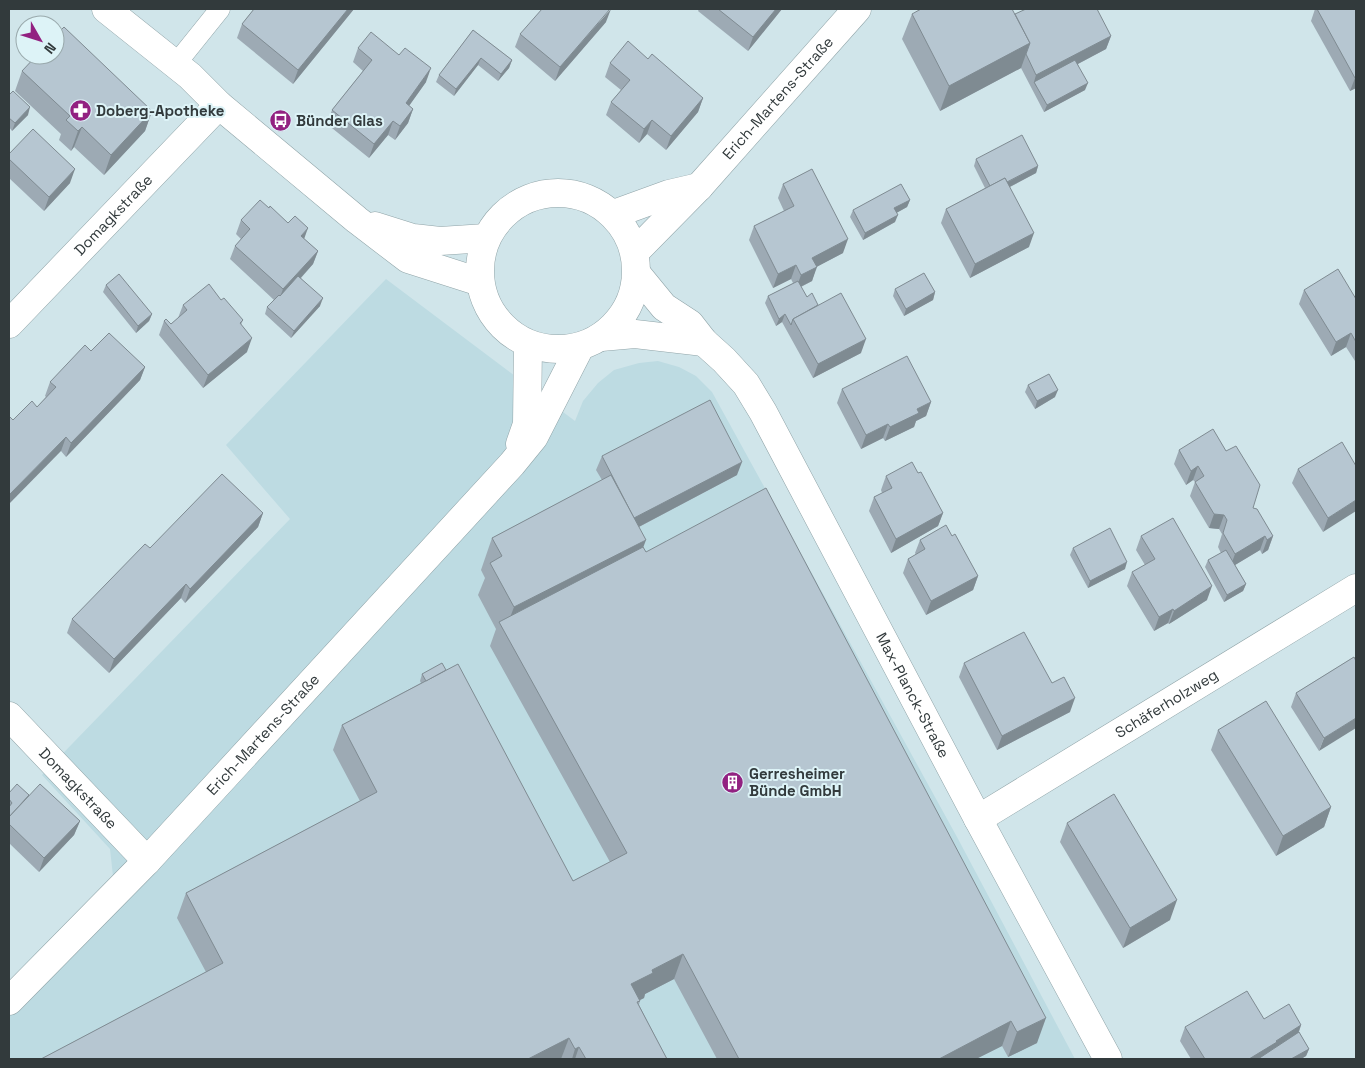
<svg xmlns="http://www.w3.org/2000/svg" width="1365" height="1068" viewBox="0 0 1365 1068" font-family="'Space Grotesk',sans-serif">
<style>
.built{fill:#bddbe2}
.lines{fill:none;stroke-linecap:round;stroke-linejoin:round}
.service-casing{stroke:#90a4a8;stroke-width:21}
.minor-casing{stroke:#90a4a8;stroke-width:29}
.service{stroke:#fff;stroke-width:20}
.minor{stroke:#fff;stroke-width:28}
.wall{fill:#9daab4}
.shaded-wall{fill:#7f8b92}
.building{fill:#b6c6d1;stroke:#7f8b92}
.labels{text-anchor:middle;stroke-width:4;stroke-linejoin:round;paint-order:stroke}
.street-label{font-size:15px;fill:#323a3c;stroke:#ddf3f7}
.poi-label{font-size:15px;font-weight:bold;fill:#323a3c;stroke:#ddf3f7;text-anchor:start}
</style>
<rect width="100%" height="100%" fill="#d0e5ea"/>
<polygon class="built" points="386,279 575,421 583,401 598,383 614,370 639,363 658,361 679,367 696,376 712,392 957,837 1075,1059 9,1059 9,981 113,876 110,849 42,775 290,519 226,445"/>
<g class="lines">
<defs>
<polyline id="service" points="175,65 220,9"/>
<g id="minor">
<polyline points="106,9 190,76 219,105 357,220 408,259 480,282"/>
<circle cx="558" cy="271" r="78"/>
<polyline points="614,214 669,194 699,187"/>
<polyline points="375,226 413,238 440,241 486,238"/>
<path id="s1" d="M635,252L699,187L857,9"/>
<path id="s2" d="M637,274L664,307L690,324L704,342L724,360L746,384L763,412L978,819L1108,1059"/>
<path id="s3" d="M9,324L219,105"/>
<polyline points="601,337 635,334 704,342"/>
<polyline points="520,444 527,424 528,344"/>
<path id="s4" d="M9,716L147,861"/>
<path id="s5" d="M978,819L1356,588"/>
<path id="s6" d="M9,1001L147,861L512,464L534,437L580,347"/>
</g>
</defs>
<use href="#service" class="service-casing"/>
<use href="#minor" class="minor-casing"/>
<use href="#service" class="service"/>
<use href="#minor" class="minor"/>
</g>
<g class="wall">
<polygon points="254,9 354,9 293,84 237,38 242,24"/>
<polygon points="699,9 782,9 748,51 698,11"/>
<polygon points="1315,9 1356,9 1356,88 1350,91 1311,21"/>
<polygon points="912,14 1015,14 1111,36 1106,49 1078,64 1085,90 1044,112 1021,68 940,111 902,39"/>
<polygon points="606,22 555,81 515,47 520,34"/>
<polygon points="473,30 512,60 509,68 498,81 478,65 454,96 436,82 439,75"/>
<polygon points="358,48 426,82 409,106 413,109 408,123 395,140 388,135 369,158 327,124 332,110 363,71 353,62"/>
<polygon points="648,59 703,98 698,112 666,150 647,134 639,143 606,115 611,102 621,90 605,77 610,63"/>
<polygon points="22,71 152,111 145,131 104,175 74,147 71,151 59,140 61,134 15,91"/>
<polygon points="9,95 28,115 12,131 9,127"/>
<polygon points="9,154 70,183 44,211 9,178"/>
<polygon points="976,159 1038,166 1036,173 1010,187 1029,247 970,278 941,223 946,209 985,188 974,166"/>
<polygon points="783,184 843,253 816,267 812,281 801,287 807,297 818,305 861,353 813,378 782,322 776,326 765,303 768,296 793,283 791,279 773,288 749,240 754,226 784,211 778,198"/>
<polygon points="910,200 907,207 896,213 895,222 863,240 850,217 853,210"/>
<polygon points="269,208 318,251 313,264 301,278 320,306 291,338 265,314 267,307 274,300 230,259 235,246 241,239 236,234 241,220"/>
<polygon points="106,285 152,314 149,321 136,333 103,292"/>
<polygon points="895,289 935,292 933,300 904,316 893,296"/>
<polygon points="1304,290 1356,299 1356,361 1355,361 1346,347 1331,356 1299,304"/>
<polygon points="221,300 243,320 241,325 247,352 203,388 159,335 164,321 171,324 178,318 183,305"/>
<polygon points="91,351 145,367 140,380 66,457 61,451 13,420 37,407 46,397 45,396 50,382"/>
<polygon points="1028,385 1055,397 1035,409 1025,392"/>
<polygon points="842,389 931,402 926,416 916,421 914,427 885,441 883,438 861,449 837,403"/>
<polygon points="1179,450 1253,508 1273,536 1268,550 1262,554 1260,550 1235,565 1246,584 1243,591 1224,602 1205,567 1208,560 1221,553 1218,547 1222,534 1219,529 1209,528 1190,496 1195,482 1193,480 1186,485 1174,464"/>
<polygon points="602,456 737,475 639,527 643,547 646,552 1037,1043 1008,1057 1002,1046 976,1059 717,1059 674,979 645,994 644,998 640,1000 639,1005 667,1059 41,1059 206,972 177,918 186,893 360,801 333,750 342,725 421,683 420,681 422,674 446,670 573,881 610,862 490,646 496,629 478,595 485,578 481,570 492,538 602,480 596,470"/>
<polygon points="1356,466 1323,532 1292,483 1298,469"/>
<polygon points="918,473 943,513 938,526 891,553 869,511 874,497 882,493 881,490 886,476"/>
<polygon points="263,513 258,527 185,603 181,598 109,673 67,633 72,619 150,548"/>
<polygon points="952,536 978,576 973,590 926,615 903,573 908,559 916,555 915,553 920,540"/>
<polygon points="1141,536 1207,600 1169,624 1168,623 1154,631 1127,586 1132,572 1145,565 1136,550"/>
<polygon points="1073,548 1125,569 1088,588 1070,555"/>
<polygon points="1354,657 1319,751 1291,707 1296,693"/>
<polygon points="964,663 1052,683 1070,712 997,750 959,677"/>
<polygon points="1218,730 1331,807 1324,827 1276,856 1211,750"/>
<polygon points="9,793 29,795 80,821 74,835 39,872 9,843"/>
<polygon points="1067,823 1170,920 1123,948 1060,842"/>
<polygon points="1264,1019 1301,1025 1299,1032 1309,1049 1306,1056 1301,1059 1191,1059 1180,1041 1185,1027"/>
</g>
<g class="shaded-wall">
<polygon points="348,9 354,9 293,84 298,70"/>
<polygon points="611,9 606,22 555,81 560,67"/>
<polygon points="776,9 782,9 748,51 753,37"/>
<polygon points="1111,36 1106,49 1036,86 1034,82 1036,75"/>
<polygon points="1030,43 1021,68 940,111 949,86"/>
<polygon points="481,58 478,65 454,96 456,89"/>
<polygon points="512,60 509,68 498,81 501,74"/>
<polygon points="431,68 426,82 401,117 406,103"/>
<polygon points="1356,77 1356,88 1350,91 1355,78"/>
<polygon points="1088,83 1085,90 1044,112 1047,105"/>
<polygon points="703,98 698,112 666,150 671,136"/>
<polygon points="30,107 28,115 12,131 15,123"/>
<polygon points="413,109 408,123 395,140 400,126"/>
<polygon points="152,111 145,131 104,175 111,155"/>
<polygon points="652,120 647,134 639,143 644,129"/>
<polygon points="393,121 388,135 369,158 374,144"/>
<polygon points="82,127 74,147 71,151 78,131"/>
<polygon points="1038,166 1036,173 990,197 993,190"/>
<polygon points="75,169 70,183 44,211 49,197"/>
<polygon points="910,200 907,207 891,216 894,208"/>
<polygon points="898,215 895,222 863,240 865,233"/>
<polygon points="308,228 303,242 301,236"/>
<polygon points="1034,233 1029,247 970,278 975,264"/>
<polygon points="848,239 843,253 807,272 812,258"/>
<polygon points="318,251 313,264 278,303 283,289"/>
<polygon points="796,265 791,279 773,288 778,274"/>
<polygon points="817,267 812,281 796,289 801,275"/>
<polygon points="935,292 933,300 904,316 906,309"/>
<polygon points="323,298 320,306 291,338 294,331"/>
<polygon points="152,314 149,321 136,333 138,326"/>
<polygon points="785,314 782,322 776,326 779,319"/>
<polygon points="1351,333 1346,347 1331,356 1336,342"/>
<polygon points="252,338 247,352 203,388 208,375"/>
<polygon points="866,339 861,353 813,378 818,364"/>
<polygon points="145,367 140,380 66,457 71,443"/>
<polygon points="1058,390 1055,397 1035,409 1037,401"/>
<polygon points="931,402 926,416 916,421 914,427 885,441 890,427 917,409"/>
<polygon points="888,424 883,438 861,449 866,435"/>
<polygon points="66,437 61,451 9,504 9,495"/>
<polygon points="742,462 737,475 629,532 634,518"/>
<polygon points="1198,466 1193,480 1186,485 1191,471"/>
<polygon points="1356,500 1356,511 1323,532 1328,518"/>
<polygon points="263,513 258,527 185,603 190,589"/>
<polygon points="943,513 938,526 891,553 896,539"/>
<polygon points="1214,514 1224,515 1219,529 1209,528"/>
<polygon points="1265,536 1260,550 1230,568 1235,554"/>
<polygon points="1273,536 1268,550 1262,554 1267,540"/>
<polygon points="646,540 634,572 505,631 514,607"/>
<polygon points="1127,562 1125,569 1088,588 1090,581"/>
<polygon points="978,576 973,590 926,615 931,601"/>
<polygon points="186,584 181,598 109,673 114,659"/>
<polygon points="1246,584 1243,591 1224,602 1227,595"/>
<polygon points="1212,586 1207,600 1169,624 1174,611"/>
<polygon points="1173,609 1168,623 1154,631 1159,617"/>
<polygon points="1075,698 1070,712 997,750 1002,736"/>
<polygon points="1356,718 1356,728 1319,751 1324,738"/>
<polygon points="1331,807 1324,827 1276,856 1283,836"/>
<polygon points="80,821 74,835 39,872 44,858"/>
<polygon points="1177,900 1170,920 1123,948 1130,928"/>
<polygon points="683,954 674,979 645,994 644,998 622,1009 631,984 652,970"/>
<polygon points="1046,1018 1037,1043 1008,1057 1017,1032"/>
<polygon points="1011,1021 1002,1046 976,1059 939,1059"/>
<polygon points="1301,1025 1296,1039 1267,1059 1249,1059 1276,1041"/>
<polygon points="569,1038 561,1059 528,1059"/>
<polygon points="579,1047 575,1059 572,1059 575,1049"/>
<polygon points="1309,1049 1306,1056 1301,1059 1291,1059"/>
</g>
<g class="building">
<polygon points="254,9 348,9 298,70 242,24"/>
<polygon points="542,9 610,9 560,67 520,34"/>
<polygon points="718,9 776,9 753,37"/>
<polygon points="921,9 1012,9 1030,43 949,86 912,14"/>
<polygon points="1026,9 1097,9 1111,36 1036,75 1026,54 1030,43 1015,14"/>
<polygon points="1317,9 1356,9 1356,77 1355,78"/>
<polygon points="64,27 152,111 111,155 82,127 78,131 66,120 70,116 22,71 37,55 55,55 55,36"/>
<polygon points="473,30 512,60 501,74 481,58 456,89 439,75"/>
<polygon points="371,32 399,55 405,48 431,68 406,103 413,109 400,126 393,121 374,144 332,110 372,60 358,48"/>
<polygon points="628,41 648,59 652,54 703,98 671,136 652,120 644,129 611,102 630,80 610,63"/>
<polygon points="1075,60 1088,83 1047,105 1034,82"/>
<polygon points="13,91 30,107 15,123 9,118 9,95"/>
<polygon points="33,129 75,169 49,197 9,159 9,154"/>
<polygon points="1022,135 1038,166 1007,182 1005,178 990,186 976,159"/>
<polygon points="812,169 848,239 812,258 817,267 801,275 796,265 778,274 754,226 794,206 783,184"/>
<polygon points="1005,178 1034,233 975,264 946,209"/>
<polygon points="901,184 910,200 894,208 898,215 865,233 853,210"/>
<polygon points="260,200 269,208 270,206 288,223 295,216 308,228 301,236 318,251 283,289 235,246 250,229 241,220"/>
<polygon points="1338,269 1356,299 1356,342 1351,333 1336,342 1304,290"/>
<polygon points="924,273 935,292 906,309 895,289"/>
<polygon points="119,274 152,314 138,326 106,285"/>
<polygon points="298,276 323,298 294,331 267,307 279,295 280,296"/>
<polygon points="798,281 807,297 812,293 818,305 793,319 791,325 785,314 779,319 768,296"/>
<polygon points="209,284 221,300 224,298 243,320 240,323 252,338 208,375 164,321 166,319 171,324 187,310 183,305"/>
<polygon points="841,293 866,339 818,364 793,319"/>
<polygon points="109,333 145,367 71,443 66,437 9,495 9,416 13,420 32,401 37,407 56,387 50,382 85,345 91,351"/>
<polygon points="907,356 931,402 917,409 919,413 890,427 888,424 866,435 842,389"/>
<polygon points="1049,374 1058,390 1037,401 1028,385"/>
<polygon points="710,400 742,462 634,518 602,456"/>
<polygon points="1213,429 1226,451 1236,446 1260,485 1253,508 1257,509 1273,536 1267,540 1265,536 1235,554 1223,533 1227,520 1224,515 1214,514 1195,482 1204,476 1198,466 1191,471 1179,450"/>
<polygon points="1342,442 1356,466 1356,500 1328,518 1298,469"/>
<polygon points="912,462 918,473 921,472 943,513 896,539 874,497 892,488 886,476"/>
<polygon points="222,474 263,513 190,589 186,584 114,659 72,619 145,544 150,548"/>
<polygon points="611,475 646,540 514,607 490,563 502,556 492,538"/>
<polygon points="766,488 1046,1018 1017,1032 1011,1021 939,1059 739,1059 683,954 652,970 653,973 631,984 640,1001 637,1002 667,1059 586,1059 579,1047 575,1049 569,1038 528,1059 41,1059 223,963 186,893 377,792 342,725 458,664 573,881 627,853 499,622 643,547 646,552"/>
<polygon points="1173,518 1212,586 1174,611 1173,609 1159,617 1132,572 1155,559 1141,536"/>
<polygon points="946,525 952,536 955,534 978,576 931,601 908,559 925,549 920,540"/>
<polygon points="1110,528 1127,562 1090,581 1073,548"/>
<polygon points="1226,550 1246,584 1227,595 1208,560"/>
<polygon points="1024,632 1052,683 1064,677 1075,698 1002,736 964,663"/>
<polygon points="1354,657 1356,661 1356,718 1324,738 1296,693"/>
<polygon points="442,663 446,670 426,681 422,674"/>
<polygon points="1266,701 1331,807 1283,836 1218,730"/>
<polygon points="17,784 29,795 9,817 9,807 12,803 9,799 9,793"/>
<polygon points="40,784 80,821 44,858 9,824 9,817"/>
<polygon points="1114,794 1177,900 1130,928 1067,823"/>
<polygon points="1247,991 1264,1019 1289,1004 1301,1025 1276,1041 1277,1042 1249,1059 1205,1059 1185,1027"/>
<polygon points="1299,1032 1309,1049 1291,1059 1258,1059"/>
</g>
<defs>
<symbol id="pharmacy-disc" viewBox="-11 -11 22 22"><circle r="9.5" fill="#922181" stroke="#ddf3f7"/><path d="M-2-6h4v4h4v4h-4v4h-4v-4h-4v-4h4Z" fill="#fff"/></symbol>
<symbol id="bus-disc" viewBox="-11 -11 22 22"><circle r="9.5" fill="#922181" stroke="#ddf3f7"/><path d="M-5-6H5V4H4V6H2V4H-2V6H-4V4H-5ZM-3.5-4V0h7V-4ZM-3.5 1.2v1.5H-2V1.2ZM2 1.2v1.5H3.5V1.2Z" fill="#fff"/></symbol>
<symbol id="building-disc" viewBox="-11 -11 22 22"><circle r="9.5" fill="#922181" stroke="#ddf3f7"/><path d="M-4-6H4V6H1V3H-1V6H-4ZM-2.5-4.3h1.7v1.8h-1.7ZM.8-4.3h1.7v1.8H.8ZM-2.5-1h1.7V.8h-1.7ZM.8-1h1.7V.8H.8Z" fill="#fff"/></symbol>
</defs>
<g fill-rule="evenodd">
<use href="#pharmacy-disc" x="68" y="98" width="25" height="25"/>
<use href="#bus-disc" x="268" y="108" width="25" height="25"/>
<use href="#building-disc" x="720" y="770" width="25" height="25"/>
</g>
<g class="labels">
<g class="street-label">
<text dy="5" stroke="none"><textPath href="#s1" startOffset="210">Erich-Martens-Straße</textPath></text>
<text dy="5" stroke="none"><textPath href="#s3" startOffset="151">Domagkstraße</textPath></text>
<text dy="5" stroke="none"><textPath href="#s2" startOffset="509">Max-Planck-Straße</textPath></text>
<text dy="5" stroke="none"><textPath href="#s5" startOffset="221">Schäferholzweg</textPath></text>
<text dy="5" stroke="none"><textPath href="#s6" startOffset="368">Erich-Martens-Straße</textPath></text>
<text dy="5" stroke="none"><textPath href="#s4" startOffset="100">Domagkstraße</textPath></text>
</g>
<g class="poi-label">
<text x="96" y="116">Doberg-Apotheke</text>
<text x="296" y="126">Bünder Glas</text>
<text x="749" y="779">Gerresheimer<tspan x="749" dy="17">Bünde GmbH</tspan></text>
</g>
</g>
<rect width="1365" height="1068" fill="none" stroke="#323a3c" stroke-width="20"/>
<g transform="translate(40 40) rotate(129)"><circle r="24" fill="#ddf3f7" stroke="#99a9ac"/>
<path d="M0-4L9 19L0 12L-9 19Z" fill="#922181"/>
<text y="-8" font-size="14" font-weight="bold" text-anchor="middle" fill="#323a3c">N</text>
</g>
</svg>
